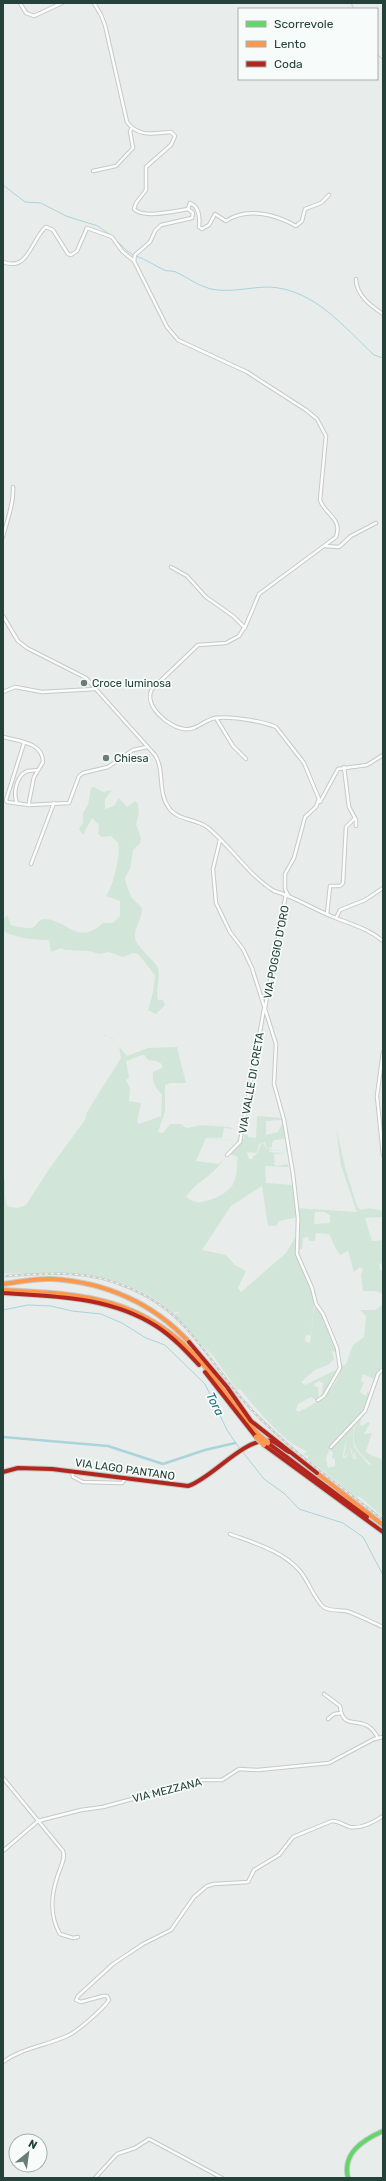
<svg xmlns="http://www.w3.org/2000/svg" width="386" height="2181" viewBox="0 0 386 2181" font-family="Rubik,sans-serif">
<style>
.green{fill:#d1e6d8;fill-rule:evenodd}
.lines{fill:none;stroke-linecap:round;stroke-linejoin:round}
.stream{stroke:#a9d4db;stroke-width:1}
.canal{stroke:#a9d4db;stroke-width:2.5}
.street-casing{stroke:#c5cac8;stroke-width:4.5}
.fast-casing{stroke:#c3cbc8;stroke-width:6}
.slow-casing{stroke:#c3cbc8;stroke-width:6}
.jam-casing{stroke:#c3cbc8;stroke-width:6}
.street{stroke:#fcfcfc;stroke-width:2.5}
.fast{stroke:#63d668;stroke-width:4}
.slow{stroke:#ff974d;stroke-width:4}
.jam{stroke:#b3261e;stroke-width:4}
.rail-casing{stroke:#c9cdcc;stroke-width:2.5}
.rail{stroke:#f7fbf9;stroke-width:1;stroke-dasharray:3;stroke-linecap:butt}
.slow-bridge-casing{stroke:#c3ccc9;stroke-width:6;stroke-linecap:butt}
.slow-bridge{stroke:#ff974d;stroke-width:4.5}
.poi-dot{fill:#697e78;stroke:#f7fbf9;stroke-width:1.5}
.labels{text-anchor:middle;stroke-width:3.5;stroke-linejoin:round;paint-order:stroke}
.poi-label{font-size:11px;fill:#24423a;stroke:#f7fbf9;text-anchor:start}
.street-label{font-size:11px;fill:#24423a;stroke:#f7fbf9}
.water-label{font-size:12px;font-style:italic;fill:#1c6f80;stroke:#f7fbf9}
</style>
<rect width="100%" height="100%" fill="#e8edeb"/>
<g class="green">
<path d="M94,787L103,792L112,790L105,799V809L114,806L119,798L127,807L135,801L138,804L139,814L136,824L141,838L140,843L133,850L130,869L125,878L126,883L131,897L142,908C142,920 134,928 135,937C136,947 151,957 157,966C162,976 155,989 158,1000H163L165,1005L156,1014L148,1010L153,992L155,975L138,954L133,953L123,957L109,952L99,954L89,951L65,950L61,948L51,952L49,940C33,940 16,938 3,931V920L7,915L11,925C16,926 27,929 32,928C37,926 38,919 44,919C67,919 78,947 103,923H113L120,916V901L106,896C113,887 121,854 118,843L111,836L102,837L98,834L99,825L92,818L83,835L79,829L83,823V813L88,805L91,788Z"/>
<path d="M105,1035L111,1037L127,1056L148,1048L177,1047L186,1083H171L165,1085V1112L158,1132L163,1133L170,1124H181L187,1128L201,1125L230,1127L233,1129L224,1128L222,1138L205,1137L240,1142L206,1138L196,1161L219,1164L227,1155C223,1159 221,1164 217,1168C207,1179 194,1184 186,1197C190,1200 196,1203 201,1202C210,1201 229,1193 233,1184C238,1175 236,1166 238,1157L229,1154L241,1143L242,1137L244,1139V1134L248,1135V1137L256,1138L257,1116L283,1118V1120L266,1121V1135L278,1132L283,1122L285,1139L274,1140L272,1143V1147L267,1149L286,1151V1141L288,1151L267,1150L265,1142L259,1144L257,1153L247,1152L249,1159H253V1156L258,1153L260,1145L264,1143C266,1155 276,1152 286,1153L274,1154L275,1162L273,1163L276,1166L287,1164L289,1167L265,1166L266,1183L294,1185L298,1217L279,1221L276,1226H268L262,1186L231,1206L202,1250L226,1255L235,1265L246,1271L238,1288L241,1292L286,1253L296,1236V1250L315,1302C312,1313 314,1325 310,1336L306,1335L305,1341L310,1343C312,1333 312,1312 316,1305L324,1314L337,1348L336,1352L332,1351L334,1359L328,1365L315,1370L301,1382L305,1385L338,1369L335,1380L321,1398L323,1383L319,1381L314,1384L315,1387H318L319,1399L315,1400L311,1397L298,1404L296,1410L298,1412C318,1403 338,1389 341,1366L346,1364L353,1345L364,1337L366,1316L360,1310H375L382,1305L383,1299V1368L376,1380L363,1374L361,1381L364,1382L360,1392L366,1396L368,1391L370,1397L361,1413L330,1448L326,1458L328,1468L335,1466V1459L332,1458L333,1452L330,1451L331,1448L359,1419C353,1432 343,1441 343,1457L344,1458H346L350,1448L353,1459H356L355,1453L353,1454L355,1459L353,1457L351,1447L345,1457L344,1456L347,1440L354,1429C352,1444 353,1447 363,1458C366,1461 367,1465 372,1465C353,1448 347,1439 362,1414L360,1425L362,1426L368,1422L370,1423L364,1434L372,1433L366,1451L369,1454L383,1460V1517L360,1497L355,1496L307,1458L309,1456L303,1455L307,1451C284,1444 256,1408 240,1389L237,1390L214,1357L174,1315L178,1313L182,1316L178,1312L173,1313C134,1276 78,1272 27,1275V1274L3,1273V1179L5,1181V1196L7,1206L17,1208L26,1205L49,1169L85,1120L87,1112L121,1058L119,1046L109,1036H103L94,1043ZM142,1055H144L148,1060L156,1061L162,1064V1068L153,1072C152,1081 155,1089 162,1094L161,1116L139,1124L137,1122L141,1103L129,1101L130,1088L126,1080L129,1078L126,1061Z"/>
<path d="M336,1127L345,1167L357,1206L360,1210L370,1208L383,1211V1217L365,1218L372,1241L383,1240V1263L379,1264L380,1270L383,1271V1294L375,1291H363L361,1275L363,1269L360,1267L354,1272L348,1251L340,1255L336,1249L329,1234L316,1233L315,1241H309L308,1237L303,1238L302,1249L297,1250V1208L357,1212L341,1166ZM315,1212H324L330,1215V1223L314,1224Z"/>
</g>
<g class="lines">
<g class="stream">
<polyline points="351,3 354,9"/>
<polyline points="377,54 383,60"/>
<polyline points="3,185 25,202 41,203 66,216 98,226 112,236"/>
<polyline points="114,238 126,250 133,255"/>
<path d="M136,256C147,260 154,265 164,270C168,272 172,270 176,272C188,278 197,285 211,289C230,293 250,287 269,287C314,289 344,327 374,355L383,358"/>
<polyline points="3,1310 28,1305 51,1306 72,1311 101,1314 122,1323 146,1338 165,1345 205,1384 227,1430 240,1449"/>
<polyline points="242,1451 264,1479 285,1494 299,1509 343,1523 363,1537 383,1575"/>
</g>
<polyline class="canal" points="3,1437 108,1446 163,1464 205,1450 235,1443"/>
<defs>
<g id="street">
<polyline points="20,3 26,13 34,16 62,3"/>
<path d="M94,3L101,15L105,25L127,122C139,138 154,133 171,132L175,136L171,145L146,167V190L136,203L134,209C143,219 176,211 188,209L193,213L192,218L161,225L155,231L150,242L135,255L134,261"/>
<polyline points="93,171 116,166 133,148 130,131 132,128"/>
<path d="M188,209L190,203C200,207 200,218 199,227L202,229L209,225L215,214L226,221C247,207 275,214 296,226L302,221L305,209L321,203L329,195"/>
<path d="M3,262C29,272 31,239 46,227L53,230L68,254L71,255L77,251L87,228L112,237L122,251L134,261L167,327L178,340L247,372L306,410L317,419L326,436L320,500C324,514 343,518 336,537L259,594L246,625L239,636L226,643L198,645L152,689C143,705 168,727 184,729C196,731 204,720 215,718C230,716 262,721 276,727L304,763L319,799L316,807L305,817L294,858L285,874V889L288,895"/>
<path d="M356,279C356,295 371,306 383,314"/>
<path d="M3,537C7,520 14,504 13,487"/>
<polyline points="325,546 339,547 351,536 376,523"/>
<polyline points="171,567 187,576 206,597 233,616 245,628"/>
<path d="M3,616L18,641L27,648L86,678L155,755C165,770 157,792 169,808C177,820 196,819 207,827C231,846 248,875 274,891C296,897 314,910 336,918C353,925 369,929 383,941"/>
<polyline points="3,692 15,687 42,692 95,689"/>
<polyline points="216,718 233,746 246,759"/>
<path d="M3,737C18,741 43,742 43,762L34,777L29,802V805L69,803L79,776L83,773L108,767L133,750L147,747"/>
<polyline points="24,743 6,800 7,802 29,805"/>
<polyline points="344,767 349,807 356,820 356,826"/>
<polyline points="320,802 338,769 367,765 383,755"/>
<path d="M17,803C13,794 16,778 25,772C29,770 34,771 38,770"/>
<polyline points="220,840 213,869 216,903 230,932 243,949 252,968 276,1044 274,1084 284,1120 293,1174 298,1218 297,1254 312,1288 316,1304 323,1314 337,1348 340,1368 324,1396 318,1400"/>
<polyline points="31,864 54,803"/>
<polyline points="327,914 330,886 340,886 343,883 346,827 355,818"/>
<polyline points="336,918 340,910 365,900 383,888"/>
<polyline points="265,1008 286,894"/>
<polyline points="383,1052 377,1096 383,1155"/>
<polyline points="227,1155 240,1142 264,1009"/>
<polyline points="331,1447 365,1411 378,1374 383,1369"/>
<polyline points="72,1471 73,1477 83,1482 122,1483 126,1478"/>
<path d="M230,1534C254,1543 283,1551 300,1571C308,1580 316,1603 325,1608C332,1611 340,1610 346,1611C359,1615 371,1622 383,1627"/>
<path d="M324,1694L340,1706C343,1735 364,1710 378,1738"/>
<polyline points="328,1719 334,1714 341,1713"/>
<path d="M3,1778L63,1851C66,1859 59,1870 57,1878C51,1896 50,1917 60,1934L73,1938L78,1937"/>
<polyline points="3,1851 38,1821 81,1810 103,1807 202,1780 222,1780 239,1769 258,1770 329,1763 374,1739 383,1737"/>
<path d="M3,2062C22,2048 45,2046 67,2036C77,2032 103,2009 109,2000L107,1996H103L81,2002L76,2000L78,1996L113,1964L143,1944L171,1930L194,1897L207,1886L214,1884L248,1882L254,1870L279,1855L293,1837L332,1821C339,1821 343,1825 350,1827C361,1829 374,1822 383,1816"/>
<polyline points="95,2178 117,2154 135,2148 149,2139 222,2178"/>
</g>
<path id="fast" d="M348,2178C342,2153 363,2140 383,2131"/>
<g id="slow">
<path d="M3,1284C19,1282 36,1278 52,1279C105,1282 153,1303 189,1342"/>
<path d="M3,1290C84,1294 144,1297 201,1362C222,1386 238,1413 260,1436"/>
<polyline points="317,1473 383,1525"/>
</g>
<g id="jam">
<path d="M3,1293C55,1296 111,1297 156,1326C173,1337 186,1351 199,1365"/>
<polyline points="189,1342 227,1387 251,1421 317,1473"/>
<polyline points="205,1372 256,1437"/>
<polyline points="268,1443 367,1517"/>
<polyline points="264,1445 383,1532"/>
<path d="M3,1472L18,1468L52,1469L188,1486C213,1478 245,1436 271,1441C277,1442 283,1449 289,1452"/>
</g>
</defs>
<use href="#street" class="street-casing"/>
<use href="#fast" class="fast-casing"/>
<use href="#slow" class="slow-casing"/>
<use href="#jam" class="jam-casing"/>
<use href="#street" class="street"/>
<use href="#fast" class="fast"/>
<use href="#slow" class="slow"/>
<use href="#jam" class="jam"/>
<defs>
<path id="rail" d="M3,1276C25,1275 48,1273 70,1274C111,1276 157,1295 185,1327C208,1352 226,1382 249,1407C289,1450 338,1484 383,1520"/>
</defs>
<use href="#rail" class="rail-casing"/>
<use href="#rail" class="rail"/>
<defs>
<g id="slow-bridge">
<polyline points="260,1436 268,1443"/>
<polyline points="256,1437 264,1445"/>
</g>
</defs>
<use href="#slow-bridge" class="slow-bridge-casing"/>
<use href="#slow-bridge" class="slow-bridge"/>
</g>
<g class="poi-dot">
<circle cx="84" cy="683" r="4"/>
<circle cx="106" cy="758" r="4"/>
</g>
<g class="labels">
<g class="poi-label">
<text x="92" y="687">Croce luminosa</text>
<text x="114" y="762">Chiesa</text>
</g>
<g class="street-label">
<text transform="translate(276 952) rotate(-79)" y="4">VIA POGGIO D'ORO</text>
<text transform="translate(251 1083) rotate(-80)" y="4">VIA VALLE DI CRETA</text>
<text transform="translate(125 1469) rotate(8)" y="4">VIA LAGO PANTANO</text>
<text transform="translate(167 1790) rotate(-14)" y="4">VIA MEZZANA</text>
</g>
<g class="water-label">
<text transform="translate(215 1404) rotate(63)" y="4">Tora</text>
</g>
</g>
<rect width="386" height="2181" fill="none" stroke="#24423a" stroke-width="8"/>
<rect x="238" y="8" width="140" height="72" fill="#f7fbf9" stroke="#a3b1ad"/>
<rect x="246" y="21" width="20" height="6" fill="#63d668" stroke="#a3b1ad"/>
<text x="274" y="28" font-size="12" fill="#24423a">Scorrevole</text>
<rect x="246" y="41" width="20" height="6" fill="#ff974d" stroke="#a3b1ad"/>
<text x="274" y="48" font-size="12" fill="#24423a">Lento</text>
<rect x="246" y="61" width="20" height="6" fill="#b3261e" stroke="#a3b1ad"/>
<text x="274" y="68" font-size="12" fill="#24423a">Coda</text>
<g transform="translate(28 2153) rotate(29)"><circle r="19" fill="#f7fbf9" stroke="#a3b1ad"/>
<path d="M0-3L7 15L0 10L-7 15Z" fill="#697e78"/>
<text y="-6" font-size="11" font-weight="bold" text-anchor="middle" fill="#24423a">N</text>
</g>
</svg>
